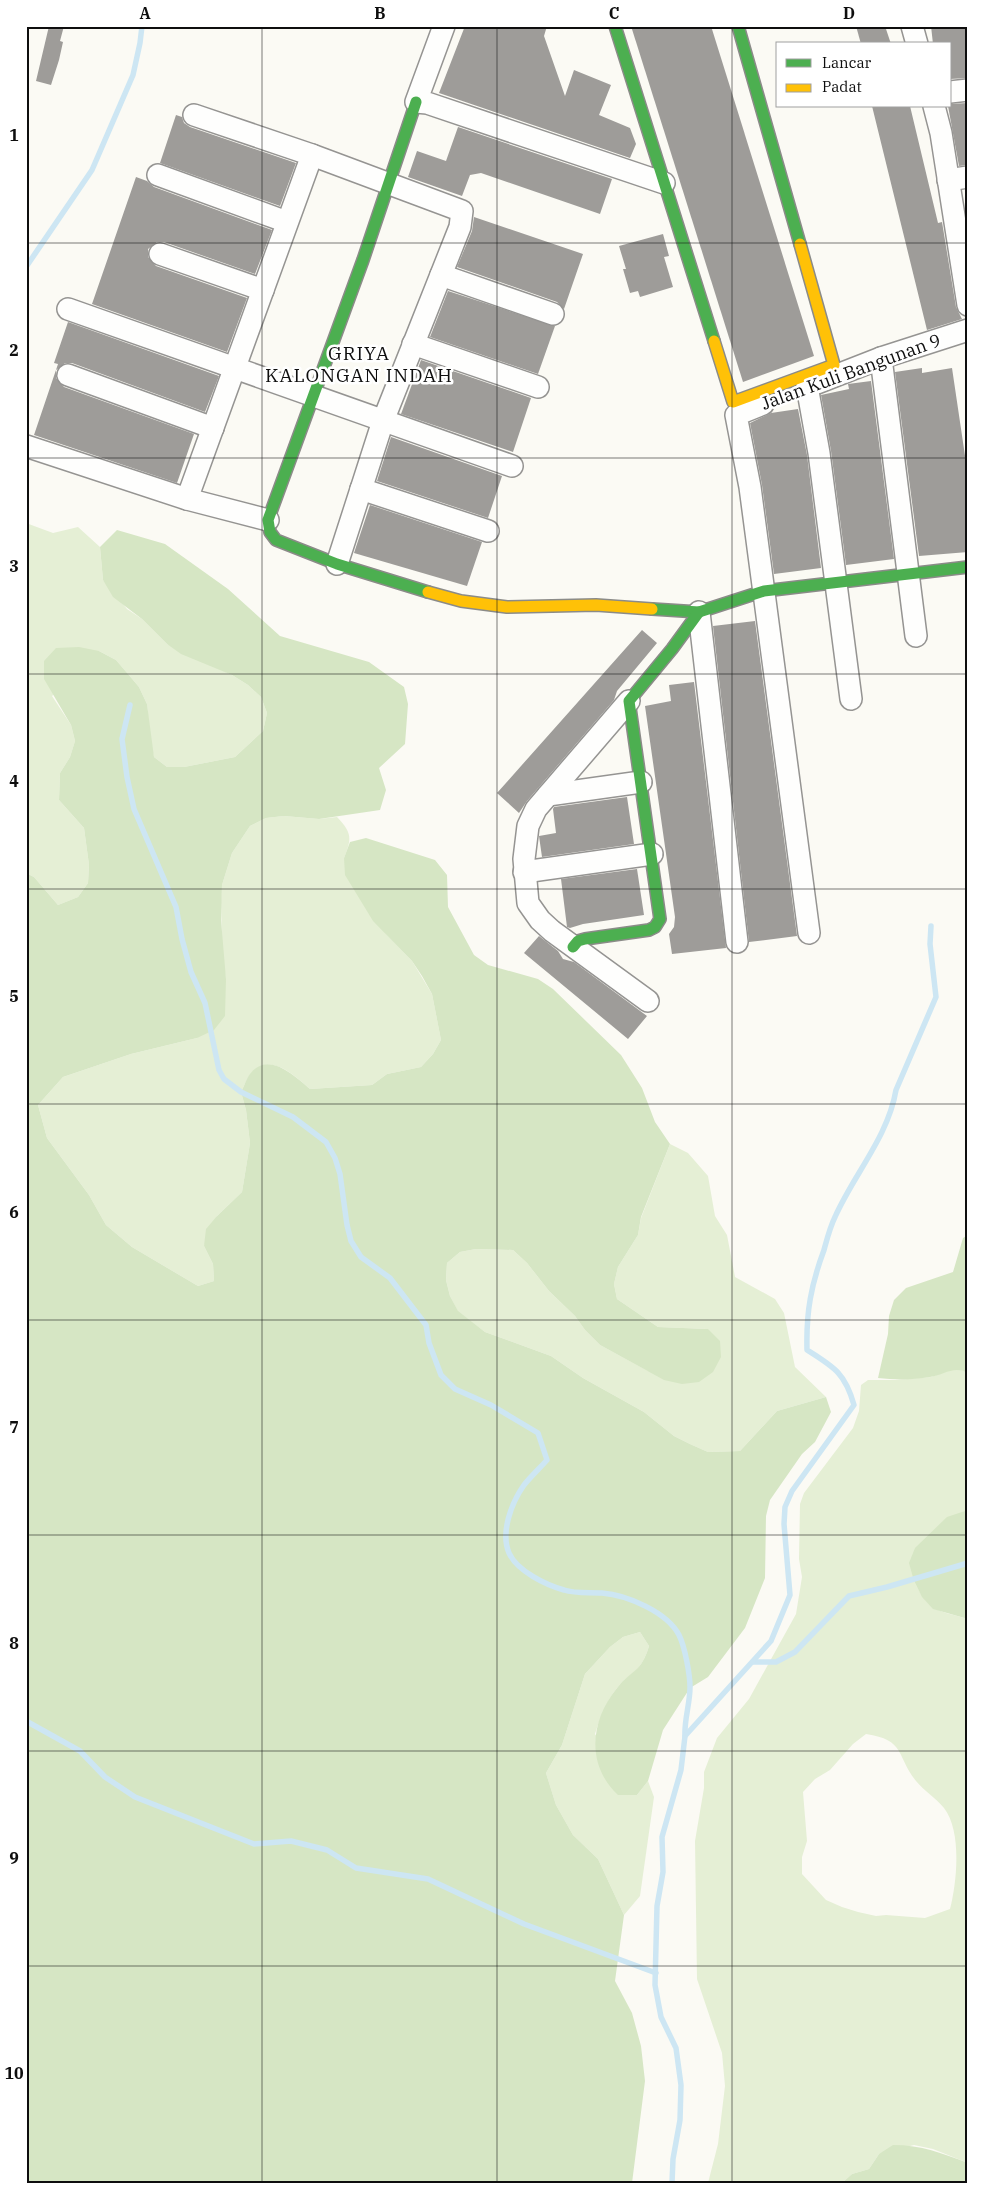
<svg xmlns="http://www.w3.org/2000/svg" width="994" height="2209" viewBox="0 0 994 2209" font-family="'IBM Plex Serif',serif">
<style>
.green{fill:#e5efd5;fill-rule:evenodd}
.forest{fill:#d6e6c4}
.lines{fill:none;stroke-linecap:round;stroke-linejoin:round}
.stream{stroke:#cde6f3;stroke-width:5.5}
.building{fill:#9e9c99}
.street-casing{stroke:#959492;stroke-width:24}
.fast-casing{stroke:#8b8b88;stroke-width:14}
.slow-casing{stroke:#8b8b88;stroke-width:14}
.street{stroke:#fefefd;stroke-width:21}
.fast{stroke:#4caf50;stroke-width:11}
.slow{stroke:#ffc107;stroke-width:11}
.grid{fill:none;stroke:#0e0e0e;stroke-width:1;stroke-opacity:0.55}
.labels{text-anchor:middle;stroke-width:5;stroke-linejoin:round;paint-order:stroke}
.street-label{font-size:18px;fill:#0e0e0e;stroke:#fff}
.neighbourhood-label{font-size:19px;letter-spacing:1px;fill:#0e0e0e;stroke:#fff}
.neatline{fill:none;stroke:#0e0e0e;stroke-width:2}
.grid-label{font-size:16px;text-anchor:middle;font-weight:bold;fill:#0e0e0e}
</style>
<rect width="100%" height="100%" fill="#fbfaf4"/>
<g class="green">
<polygon points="26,523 53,533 78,527 100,547 103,580 127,609 142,619 167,644 232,675 248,685 261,697 267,713 263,731 235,757 184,767 167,767 154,757 150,741 147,704 139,687 116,660 99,651 52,696 71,725 75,741 70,757 60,773 59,800 84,828 89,865 88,883 78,897 58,905 34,877 26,873"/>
<path d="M284,816L319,819L337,817C352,833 352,838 344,858L386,934L412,961L432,994L441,1040L433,1054L421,1067L387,1074L372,1085L310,1089C295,1076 268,1050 250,1075C246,1079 244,1087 241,1092L246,1110L250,1143L242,1192L217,1216L204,1246L213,1264L214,1281L198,1286L132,1247L106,1225L89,1195L47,1138L38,1105L63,1077L131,1054L197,1038L226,979L222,954L221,902L222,885L232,853L250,826L266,818Z"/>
<polygon points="670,1144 688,1153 708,1176 715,1216 727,1235 735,1277 775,1299 784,1313 795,1367 826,1397 777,1411 740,1451 708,1452 690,1444 674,1436 644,1412 583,1378 551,1356 485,1332 458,1312 450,1296 446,1280 447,1263 460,1252 476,1249 513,1250 527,1263 549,1291 575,1316 585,1330 600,1345 648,1371 708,1329 658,1327 617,1299 614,1284 618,1267 638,1235 641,1218"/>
<path d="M955,1368L964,1371L968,1378V1510L963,1512L914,1581C929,1612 937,1610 968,1619V2163L933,2149L914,2145L879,2154L869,2169L852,2174L842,2183H708L718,2144L725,2086L722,2053L697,1979L695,1841L704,1788V1772L717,1738L749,1699L796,1614L802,1577L799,1559L800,1504L804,1493L853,1428L859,1411L861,1385L868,1380H895L931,1377ZM866,1734C906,1740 896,1756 916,1781C924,1791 936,1798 944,1808C962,1831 957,1882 950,1909L925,1918L886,1915L876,1916L858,1912L842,1907L826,1900L802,1874V1857L807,1841L803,1792L815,1779L830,1770L853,1744Z"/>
<path d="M640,1632L649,1646C641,1673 632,1670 617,1688C606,1702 600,1718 595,1734L637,1795L648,1781L654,1797L640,1896L624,1915L598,1859L573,1835L556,1805L546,1773L562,1745L585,1674L610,1647L623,1637Z"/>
</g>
<g class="forest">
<path d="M117,530L165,544L228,589L280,636L369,662L404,687L408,704L405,744L379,768L386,790L380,810L319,819L284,816L266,818L250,826L232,853L222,885L221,920L226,979L225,1016L214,1030L197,1038L131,1054L63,1077L38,1105L47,1138L89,1195L106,1225L132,1247L198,1286L214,1281L213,1264L204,1246L206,1229L217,1216L242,1192L250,1143L246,1110L241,1092C244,1087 246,1079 250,1074C268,1050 295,1076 310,1089L372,1085L387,1074L421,1067L433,1054L441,1040L432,994L422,976L412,961L373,921L345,875L344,858L350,842L366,838L435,860L447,875L448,907L474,955L488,965L538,979L553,989L621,1055L642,1088L655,1122L670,1144L641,1217L638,1235L618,1267L614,1284L617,1299L658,1327L708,1329L720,1341L721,1357L713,1372L699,1382L682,1384L664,1380L600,1345L585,1330L575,1316L549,1291L527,1263L513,1250L476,1249L460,1252L447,1263L446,1280L450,1296L458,1311L485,1332L551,1356L583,1378L644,1412L674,1436L690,1444L708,1452L740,1451L777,1411L826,1397L831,1412L815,1442L802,1454L770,1500L766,1516L765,1578L745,1628L708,1677L690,1688L663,1730L648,1781L637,1795H618C586,1765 590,1721 617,1688C632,1669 641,1673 649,1646L640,1632L623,1637L610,1647L585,1674L562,1745L546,1773L556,1805L573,1835L598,1859L624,1915L615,1981L632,2013L641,2046L645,2081L632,2183H26V873L34,877L58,905L78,897L88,883L89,865L84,828L59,800L60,773L70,757L75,741L71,725L44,679V661L56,648L79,647L99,651L116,660L128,674L139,687L147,704L154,757L167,767H184L235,757L263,731L267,713L261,697L248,685L232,675L181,654L167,644L142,619L113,597L103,580L100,547Z"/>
<path d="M968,1235V1378L964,1371C951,1367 943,1375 930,1377C913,1380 895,1380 878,1378L888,1334L889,1316L894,1300L906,1288L953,1272L963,1238Z"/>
<polygon points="968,1510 968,1619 933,1609 922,1597 914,1581 909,1563 915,1548 947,1517"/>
<path d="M893,2145C922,2145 941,2153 968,2163V2183H842L852,2174L869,2169L879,2154Z"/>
</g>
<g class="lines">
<g class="stream">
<polyline points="26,267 92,170 133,75 140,43 142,26"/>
<path d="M130,705L122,739L127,777L134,809L176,907L182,939L191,972L205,1003L219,1070L224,1079L241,1092L293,1117L326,1142L335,1158L340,1174L347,1225L351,1241L361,1257L390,1278L426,1325L429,1343L441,1375L455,1389L491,1405L538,1433L547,1460C540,1468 531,1476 524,1485C512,1502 500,1532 509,1553C517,1571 546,1585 564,1590C576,1594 590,1592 602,1593C627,1595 667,1612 679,1635C685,1647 690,1675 690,1687C690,1704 684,1720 685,1736"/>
<polyline points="753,1662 776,1662 795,1652 849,1596 887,1587 968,1563"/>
<polyline points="26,1721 80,1751 105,1777 135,1797 254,1844 291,1841 327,1850 356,1868 428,1879 524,1924 656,1973"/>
<path d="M672,2183L673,2159L680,2120L681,2085L676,2048L661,2017L655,1985L657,1906L663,1872L662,1837L681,1770L685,1736L771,1641L790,1595L784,1524L785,1507L792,1491L854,1405C845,1373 834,1367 807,1350C806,1312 811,1285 824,1250C827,1239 830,1227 835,1217C854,1174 888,1137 896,1090L936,997L930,944L931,926"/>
</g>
</g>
<g class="building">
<polygon points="49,26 64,26 60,41 63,42 59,60 51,85 36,81"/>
<polygon points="465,26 547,26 544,36 565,96 574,70 611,85 599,115 630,128 636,144 630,158 439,93"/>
<polygon points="631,26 711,26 814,356 743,382"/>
<polygon points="856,26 885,26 891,44 861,44"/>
<polygon points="931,26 968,26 968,78 950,79 950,44 933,44"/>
<polygon points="968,103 968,165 959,166 948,106 950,104"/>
<polygon points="872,106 910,106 938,223 942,222 956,307 962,319 927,330"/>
<polygon points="176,115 182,117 184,123 190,127 296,163 280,206 160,163"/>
<polygon points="458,127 612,179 600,214 481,173 470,175 462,196 408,177 417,151 446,161"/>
<polygon points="136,177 147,181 154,187 272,230 255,274 164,242 157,242 148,249 148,257 156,266 247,298 227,352 92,304"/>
<polygon points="474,217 583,254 564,309 557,302 457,267 472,231"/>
<polygon points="663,234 669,256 664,257 673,287 640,297 638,291 630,293 623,269 626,269 619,246"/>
<polygon points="448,291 555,326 538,374 430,337"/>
<polygon points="68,322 219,376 205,412 72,363 65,363 56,370 56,378 64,387 194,434 177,483 34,435 58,364 54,363"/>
<polygon points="421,360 531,398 513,452 401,414"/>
<polygon points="922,368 922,373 952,368 968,476 968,552 919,556 895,372"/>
<polygon points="871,381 894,559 846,565 831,451 821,395 849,389 848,384"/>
<polygon points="798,409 807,455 821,568 774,574 762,485 750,423 771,413"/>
<polygon points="391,437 502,476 488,518 377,481"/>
<polygon points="370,505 482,542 467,586 354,553"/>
<polygon points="755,621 797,936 749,942 713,626"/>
<polygon points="642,630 657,643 617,691 614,700 527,801 519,813 497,793"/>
<polygon points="694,682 726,948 672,954 669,934 674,927 675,917 645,706 671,701 669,685"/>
<polygon points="627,797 634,844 542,857 539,836 556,833 553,809 554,807"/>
<polygon points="637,869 644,915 583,924 570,928 567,927 561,879"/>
<polygon points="539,936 558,951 563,959 574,962 647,1016 628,1039 524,953"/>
</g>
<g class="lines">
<defs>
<g id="street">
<polyline points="444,26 416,102 427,103 664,183"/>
<polyline points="912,26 917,44"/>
<polyline points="950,92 968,90"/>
<polyline points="934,106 941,133 968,305"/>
<polyline points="194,115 312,155"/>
<polyline points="158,175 287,222"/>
<polyline points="948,180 968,177"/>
<polyline points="160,254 263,290"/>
<polyline points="441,275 553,314"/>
<polyline points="68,309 512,466"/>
<polyline points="413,344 538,387"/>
<polyline points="881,358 916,636"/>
<polyline points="68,375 213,428"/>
<polyline points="817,383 881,358 968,330"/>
<polyline points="807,386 819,453 851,699"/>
<polyline points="763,404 736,415 750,487 809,933"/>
<polyline points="26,446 187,499"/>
<polyline points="361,489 488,531"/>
<polyline points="268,520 187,499 312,155 462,211 460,227 383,421 337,564"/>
<polyline points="699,612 737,942"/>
<polyline points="629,701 536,809 528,826 524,859 528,903 540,920 552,931 648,1001"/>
<polyline points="548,795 641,782"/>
<polyline points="524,872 652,854"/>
</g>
<g id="fast">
<polyline points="615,26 714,341"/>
<polyline points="738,26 800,244"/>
<polyline points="416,102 363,260 268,520 270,532 276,540 337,564 428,592"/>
<polyline points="652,609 699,612 764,591 968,567"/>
<polyline points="573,947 578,941 585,939 649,930 655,927 660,919 629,701 672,649 699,612"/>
</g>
<g id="slow">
<polyline points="714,341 733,402 834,365 800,244"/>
<polyline points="428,592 461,601 507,607 596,605 652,609"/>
</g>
</defs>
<use href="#street" class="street-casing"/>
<use href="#fast" class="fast-casing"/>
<use href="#slow" class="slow-casing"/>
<use href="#street" class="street"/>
<use href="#fast" class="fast"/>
<use href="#slow" class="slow"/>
</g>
<path class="grid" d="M262,26V2183M497,26V2183M732,26V2183M26,243H968M26,458H968M26,674H968M26,889H968M26,1104H968M26,1320H968M26,1535H968M26,1751H968M26,1966H968"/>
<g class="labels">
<g class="street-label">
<text transform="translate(851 372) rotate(-20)" y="6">Jalan Kuli Bangunan 9</text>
</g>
<g class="neighbourhood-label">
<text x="359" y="360">GRIYA<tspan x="359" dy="22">KALONGAN INDAH</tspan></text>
</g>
</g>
<rect width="994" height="2209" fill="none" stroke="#ffffff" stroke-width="55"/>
<rect x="776" y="42" width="175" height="65" fill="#ffffff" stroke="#9f9f9f"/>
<rect x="786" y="59" width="25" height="8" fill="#4caf50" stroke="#9f9f9f"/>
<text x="822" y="68" font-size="15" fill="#0e0e0e">Lancar</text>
<rect x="786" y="84" width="25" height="8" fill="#ffc107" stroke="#9f9f9f"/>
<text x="822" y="92" font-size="15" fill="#0e0e0e">Padat</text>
<rect x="28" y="28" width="938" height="2154" class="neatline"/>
<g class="grid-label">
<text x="145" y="19">A</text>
<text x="380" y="19">B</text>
<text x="614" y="19">C</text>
<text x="849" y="19">D</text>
<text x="14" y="141">1</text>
<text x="14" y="356">2</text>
<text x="14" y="572">3</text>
<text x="14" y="787">4</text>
<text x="14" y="1002">5</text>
<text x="14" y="1218">6</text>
<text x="14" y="1433">7</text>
<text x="14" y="1649">8</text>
<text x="14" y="1864">9</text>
<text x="14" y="2079">10</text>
</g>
</svg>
